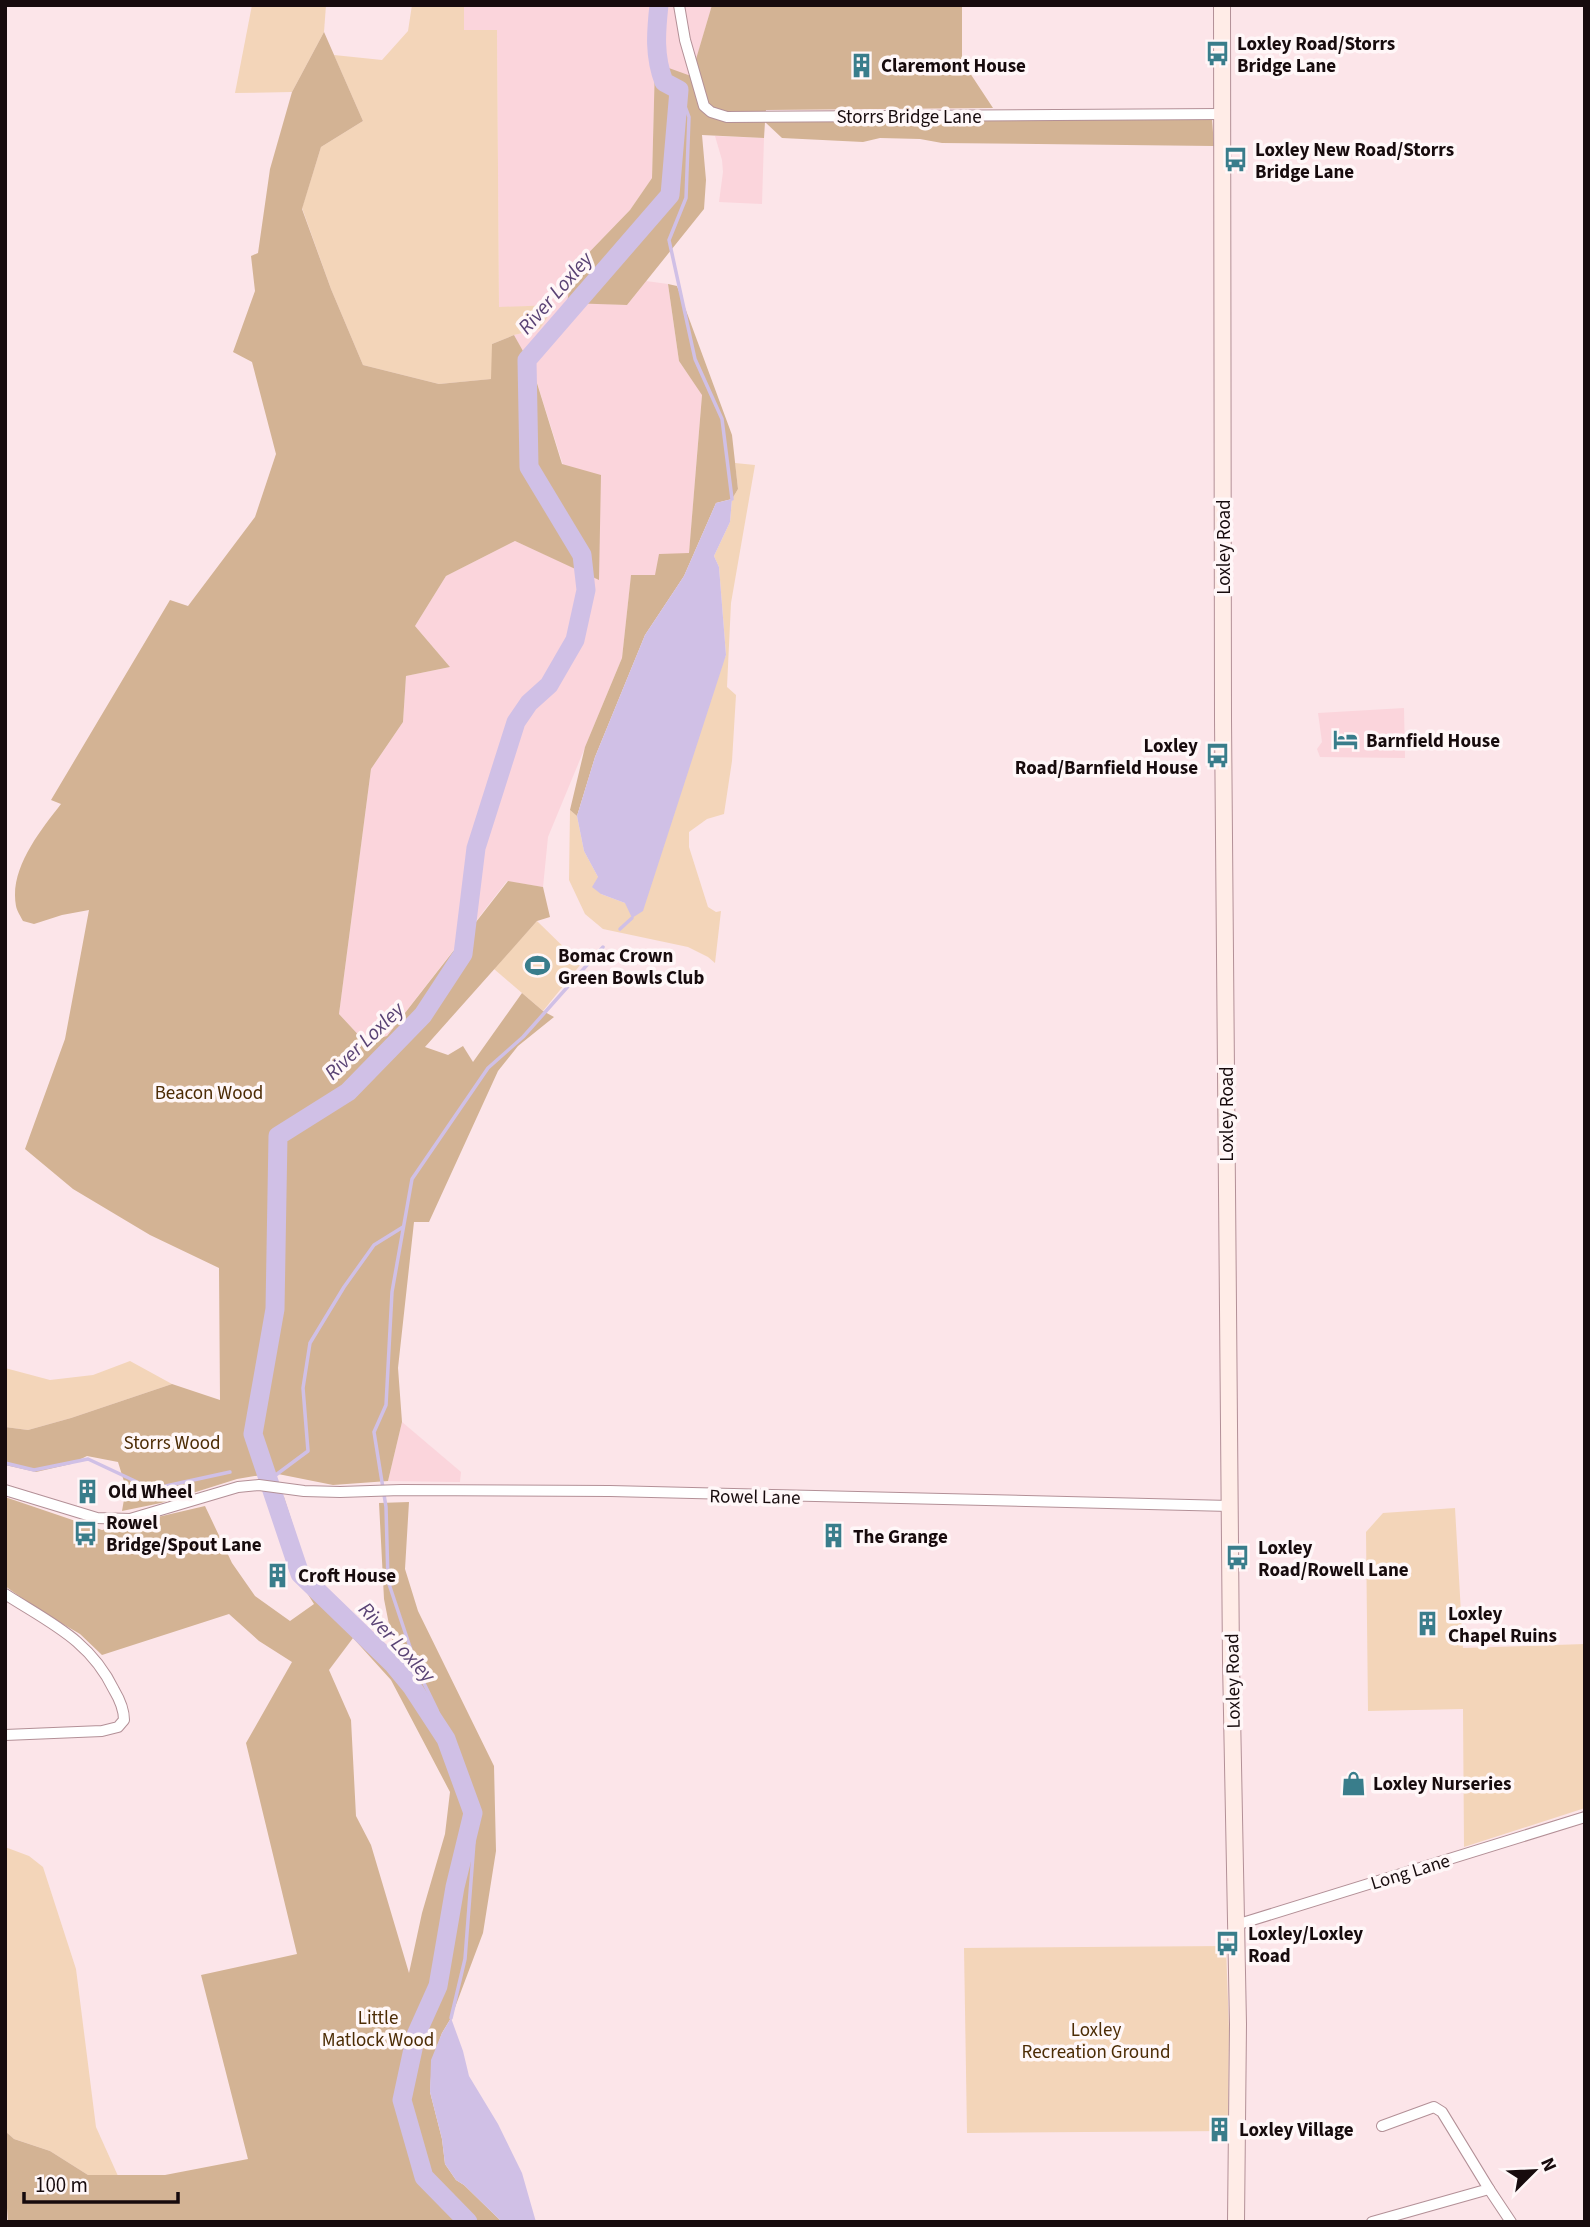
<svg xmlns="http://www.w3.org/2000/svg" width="1590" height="2227" viewBox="0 0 1590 2227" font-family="'Source Sans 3',sans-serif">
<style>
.built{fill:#fbd5dc}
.green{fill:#f3d5b9}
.forest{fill:#d3b394;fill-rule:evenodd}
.water{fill:#d0c0e6}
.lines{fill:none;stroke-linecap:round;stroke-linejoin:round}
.stream{stroke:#d0c0e6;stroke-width:3.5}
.river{stroke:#d0c0e6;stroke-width:19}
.street-casing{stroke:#b39097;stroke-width:12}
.secondary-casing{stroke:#b39097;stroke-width:18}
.street{stroke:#fff;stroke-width:10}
.secondary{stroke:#ffece7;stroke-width:16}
.labels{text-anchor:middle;stroke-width:7;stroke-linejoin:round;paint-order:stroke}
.poi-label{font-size:19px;font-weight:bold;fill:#170b0d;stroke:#fff7f8;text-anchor:start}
.street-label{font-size:19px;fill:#170b0d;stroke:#fff7f8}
.park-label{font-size:19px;fill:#4c2c05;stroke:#fff7f8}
.water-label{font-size:21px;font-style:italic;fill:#594274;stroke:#fff7f8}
</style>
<rect width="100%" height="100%" fill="#fce5e9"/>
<g class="built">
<polygon points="464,5 712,5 691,77 655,64 652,178 630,210 572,270 567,302 627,305 646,281 668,284 679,361 702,394 689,554 655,575 631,576 622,658 548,837 543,887 507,881 387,1036 365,1042 339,1014 371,769 403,722 406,676 450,667 415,626 446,576 515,541 599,579 532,367 514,335 540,329 554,305 499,308 497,30 464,30"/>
<polygon points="715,136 764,138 762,204 719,202 723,172 722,160"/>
<polygon points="1404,708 1405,758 1320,757 1317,749 1322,742 1318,713"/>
<polygon points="402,1422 461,1472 460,1482 388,1481"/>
</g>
<g class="green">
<polygon points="252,5 326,5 324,32 292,92 235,93"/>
<polygon points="412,5 464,5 464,30 497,30 499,307 555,305 540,329 514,335 492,344 492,379 439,384 363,365 331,289 302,208 321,147 363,121 334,55 382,60 408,31"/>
<polygon points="735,463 755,465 731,603 727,687 736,695 732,761 724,814 707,819 689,832 689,847 708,907 716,912 721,911 715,963 708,957 688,947 603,929 585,914 569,880 570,810 577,816 584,851 598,877 601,894 625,903 726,655 719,567 714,556 730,522 732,499 738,489"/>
<polygon points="537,921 581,964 543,1011 494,969"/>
<polygon points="130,1361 172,1384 71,1418 28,1430 5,1427 5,1368 50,1380 93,1375"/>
<polygon points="1455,1508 1463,1648 1585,1644 1585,1808 1464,1847 1463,1709 1368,1711 1366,1532 1383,1513"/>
<polygon points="5,1847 29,1856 43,1867 76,1969 96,2127 118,2176 88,2175 50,2151 14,2139 5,2131"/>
<polygon points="1226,1946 1229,2030 1228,2131 967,2133 964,1948"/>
</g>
<g class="forest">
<polygon points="712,5 962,7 962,61 993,108 766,110 765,120 1212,119 1214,146 942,143 920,139 880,138 863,142 782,138 765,122 764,138 702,135 706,180 704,209 627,305 567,303 572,270 630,210 652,178 655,63 691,76"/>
<path d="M324,32L363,121L321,147L302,209L331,289L363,365L439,384L491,379L492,344L514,335L532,367L562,464L601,475L599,580L515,541L446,576L415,626L450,667L406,676L403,722L371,769L339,1014L365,1042L387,1036L508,881L543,887L550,917L537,921L425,1047L448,1055L463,1046L473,1062L522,993L543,1011L554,1017L518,1046L498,1071L429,1222H414L398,1368L402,1422L388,1481L333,1485L273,1473L237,1479L161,1503L122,1511L126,1488L118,1462L87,1456L71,1464L36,1472L5,1465V1427L28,1430L71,1418L172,1384L220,1400L219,1268L150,1235L73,1189L25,1149L65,1039L89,910L62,915L34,924L23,921C21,917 17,911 16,906C9,869 40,831 61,804L51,800L170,600L188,606L255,517L276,454L252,362L233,352L255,291L251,256L258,253L270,169L292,92Z"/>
<polygon points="668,284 677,286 732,435 738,489 732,499 716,503 684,576 645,635 595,757 577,816 570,810 585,747 622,658 631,575 655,575 659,554 689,553 702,395 679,361"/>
<path d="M5,1497L102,1530L205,1506L232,1563L255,1596L290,1621L314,1604L302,1585L265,1497H284L308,1572L395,1655L384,1599L379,1503L409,1502L405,1569L418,1611L494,1766L496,1851L483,1933L451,2018L442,2033L432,2060L430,2092L442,2139L445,2164L456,2180L464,2185L502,2222H8L5,2180V2131L14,2139L50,2151L88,2175H165L248,2159L201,1975L297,1954L246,1743L292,1662L259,1641L229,1614L102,1655L80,1634L37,1609L5,1586ZM353,1638L391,1680L450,1792L445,1834L422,1913L409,1973L371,1845L356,1816L351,1720L329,1670Z"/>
</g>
<g class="water">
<polygon points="732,499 730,522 714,556 719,567 726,655 643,911 632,918 625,903 601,894 592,887 598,877 584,851 577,816 595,757 645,635 684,576 716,503"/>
<polygon points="451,2018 463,2051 469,2076 498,2124 522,2173 536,2222 502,2222 464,2185 456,2180 445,2164 442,2139 430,2092 431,2060 442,2033"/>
</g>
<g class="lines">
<g class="stream">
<polyline points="679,90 689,117 686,198 669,240 695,359 722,419 732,499"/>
<polyline points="620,929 632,918"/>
<polyline points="5,1463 34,1470 88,1459 152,1489 230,1472"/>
<polyline points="269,1480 308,1451 303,1388 310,1343 344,1287 374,1245 403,1227"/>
<polyline points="446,1739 437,1710 421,1677 411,1650 388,1581 386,1507 374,1432 386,1405 392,1292 412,1179 488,1068 523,1037 603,947"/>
<polyline points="451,2018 465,1959 474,1842 468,1833"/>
</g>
<path class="river" d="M468,2222L424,2177L402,2100L416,2035L438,1986L455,1887L473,1813L446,1739L412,1687L393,1664L300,1574L253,1434L275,1309L278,1136L348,1092L423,1015L463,954L476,848L516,722L529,703L549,685L575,640L586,590L582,555L529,467L527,360L670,195L679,90L664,82C654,56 656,32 659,5"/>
<defs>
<g id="street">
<polyline points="679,5 685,40 704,106 711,112 727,117 1222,114"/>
<polyline points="5,1490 97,1518 130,1519 238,1487 259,1485 304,1491 340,1492 401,1490 610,1491 1230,1506"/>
<path d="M5,1594C50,1623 90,1640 114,1690C120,1700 124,1709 124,1720L118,1727L102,1731L5,1735"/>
<polyline points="1236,1925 1585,1817"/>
<polyline points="1489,2189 1511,2222"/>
<polyline points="1372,2222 1489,2189 1442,2112 1434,2107 1382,2126"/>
</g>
<polyline id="secondary" points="1222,5 1223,720 1231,1661 1238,2024 1236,2222"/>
</defs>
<use href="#street" class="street-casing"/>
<use href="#secondary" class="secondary-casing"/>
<use href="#street" class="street"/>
<use href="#secondary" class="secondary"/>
</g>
<defs>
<symbol id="bus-bare" viewBox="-9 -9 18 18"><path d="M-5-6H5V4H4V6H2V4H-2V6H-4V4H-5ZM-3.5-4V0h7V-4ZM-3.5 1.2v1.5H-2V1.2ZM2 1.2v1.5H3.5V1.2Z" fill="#397d8b" stroke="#fff7f8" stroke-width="2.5" paint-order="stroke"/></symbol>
<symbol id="building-bare" viewBox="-9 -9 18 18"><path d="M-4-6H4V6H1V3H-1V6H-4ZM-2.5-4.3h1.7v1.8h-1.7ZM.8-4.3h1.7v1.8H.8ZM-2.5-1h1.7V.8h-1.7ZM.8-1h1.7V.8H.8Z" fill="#397d8b" stroke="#fff7f8" stroke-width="2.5" paint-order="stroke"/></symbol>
<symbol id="hotel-bare" viewBox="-9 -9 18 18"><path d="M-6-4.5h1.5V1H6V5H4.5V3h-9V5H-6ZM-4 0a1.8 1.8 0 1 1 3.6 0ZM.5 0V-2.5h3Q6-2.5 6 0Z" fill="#397d8b" stroke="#fff7f8" stroke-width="2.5" paint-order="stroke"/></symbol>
<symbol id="stadium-bare" viewBox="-9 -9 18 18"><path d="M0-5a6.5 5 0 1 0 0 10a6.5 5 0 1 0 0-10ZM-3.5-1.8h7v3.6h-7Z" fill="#397d8b" stroke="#fff7f8" stroke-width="2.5" paint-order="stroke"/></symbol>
<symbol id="shop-bare" viewBox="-9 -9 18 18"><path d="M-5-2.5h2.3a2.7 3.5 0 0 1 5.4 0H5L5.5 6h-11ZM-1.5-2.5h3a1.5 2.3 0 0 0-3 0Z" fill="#397d8b" stroke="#fff7f8" stroke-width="2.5" paint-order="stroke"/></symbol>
</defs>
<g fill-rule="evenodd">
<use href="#bus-bare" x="1200" y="36" width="35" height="35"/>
<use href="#building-bare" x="844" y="48" width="35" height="35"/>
<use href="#bus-bare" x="1218" y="142" width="35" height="35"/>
<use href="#hotel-bare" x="1328" y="722" width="35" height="35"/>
<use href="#bus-bare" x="1200" y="738" width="35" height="35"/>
<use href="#stadium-bare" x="520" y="948" width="35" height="35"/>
<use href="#building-bare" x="70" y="1474" width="35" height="35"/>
<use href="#bus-bare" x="68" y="1516" width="35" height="35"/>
<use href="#building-bare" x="816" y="1518" width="35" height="35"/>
<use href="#bus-bare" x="1220" y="1540" width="35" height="35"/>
<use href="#building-bare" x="260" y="1558" width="35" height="35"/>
<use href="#building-bare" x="1410" y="1606" width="35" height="35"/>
<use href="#shop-bare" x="1336" y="1766" width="35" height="35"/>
<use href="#bus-bare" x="1210" y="1926" width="35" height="35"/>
<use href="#building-bare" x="1202" y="2112" width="35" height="35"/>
</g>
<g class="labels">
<g class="poi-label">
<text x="1237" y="50">Loxley Road/Storrs<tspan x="1237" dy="22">Bridge Lane</tspan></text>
<text x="881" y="72">Claremont House</text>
<text x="1255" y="156">Loxley New Road/Storrs<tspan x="1255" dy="22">Bridge Lane</tspan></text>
<text x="1366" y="747">Barnfield House</text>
<text x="1198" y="752" text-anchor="end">Loxley<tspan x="1198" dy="22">Road/Barnfield House</tspan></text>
<text x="558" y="962">Bomac Crown<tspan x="558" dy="22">Green Bowls Club</tspan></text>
<text x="108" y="1498">Old Wheel</text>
<text x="106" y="1529">Rowel<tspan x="106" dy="22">Bridge/Spout Lane</tspan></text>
<text x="853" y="1543">The Grange</text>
<text x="1258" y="1554">Loxley<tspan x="1258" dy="22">Road/Rowell Lane</tspan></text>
<text x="298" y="1582">Croft House</text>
<text x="1448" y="1620">Loxley<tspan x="1448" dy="22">Chapel Ruins</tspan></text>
<text x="1373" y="1790">Loxley Nurseries</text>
<text x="1248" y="1940">Loxley/Loxley<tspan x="1248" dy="22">Road</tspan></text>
<text x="1239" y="2136">Loxley Village</text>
</g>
<g class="street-label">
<text x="909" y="123">Storrs Bridge Lane</text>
<text transform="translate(1223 547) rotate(-90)" y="7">Loxley Road</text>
<text transform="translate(1226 1114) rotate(-90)" y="7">Loxley Road</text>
<text transform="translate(755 1496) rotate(1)" y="7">Rowel Lane</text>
<text transform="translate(1232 1681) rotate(-91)" y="7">Loxley Road</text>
<text transform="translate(1410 1871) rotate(-17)" y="7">Long Lane</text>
</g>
<g class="park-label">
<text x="209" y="1099">Beacon Wood</text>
<text x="172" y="1449">Storrs Wood</text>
<text x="378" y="2024">Little<tspan x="378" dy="22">Matlock Wood</tspan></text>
<text x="1096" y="2036">Loxley<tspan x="1096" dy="22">Recreation Ground</tspan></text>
</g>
<g class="water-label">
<text transform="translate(555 293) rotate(-49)" y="7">River Loxley</text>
<text transform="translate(364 1041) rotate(-44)" y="7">River Loxley</text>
<text transform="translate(397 1642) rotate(47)" y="7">River Loxley</text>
</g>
</g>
<rect width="1590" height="2227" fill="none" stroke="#170b0d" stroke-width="14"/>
<g transform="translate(1534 2171) rotate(66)" stroke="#fff7f8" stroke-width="5" paint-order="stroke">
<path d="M0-5L12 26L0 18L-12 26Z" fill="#170b0d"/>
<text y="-10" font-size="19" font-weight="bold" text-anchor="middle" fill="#170b0d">N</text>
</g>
<path d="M24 2192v10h154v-10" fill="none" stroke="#170b0d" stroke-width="3.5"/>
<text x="35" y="2192" font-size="21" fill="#170b0d" stroke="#fff7f8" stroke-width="5" paint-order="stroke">100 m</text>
</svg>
